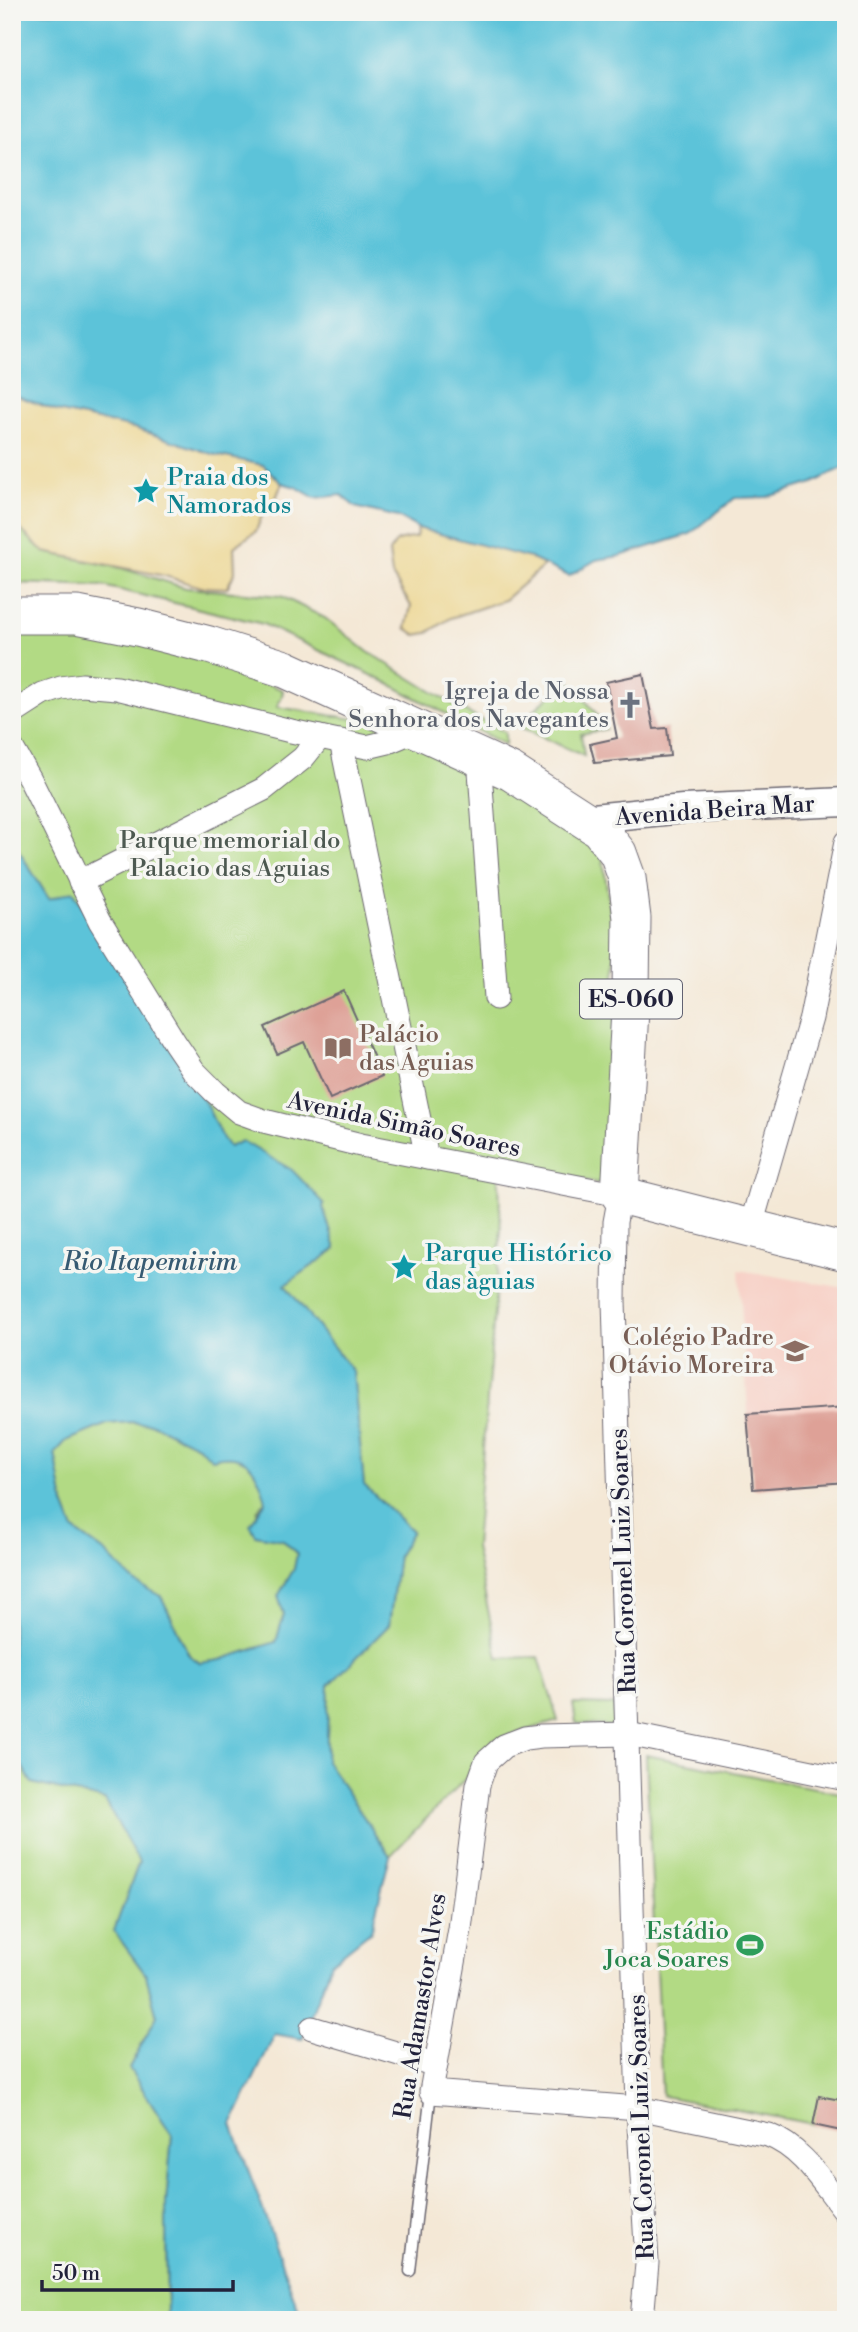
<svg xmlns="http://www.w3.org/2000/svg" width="858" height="2332" viewBox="0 0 858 2332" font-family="'Libre Bodoni',serif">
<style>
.built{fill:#f7d1c7}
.green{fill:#b2da84;stroke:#6a7e60;stroke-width:2}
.sand{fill:#eeda9e;stroke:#887e6c;stroke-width:2}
.water{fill:#5cc3d9;stroke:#3f728a;stroke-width:2;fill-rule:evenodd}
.building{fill:#dea197}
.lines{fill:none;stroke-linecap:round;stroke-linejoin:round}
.service-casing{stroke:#6c6771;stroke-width:13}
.minor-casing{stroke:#6c6771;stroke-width:25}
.tertiary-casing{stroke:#6c6771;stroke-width:31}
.primary-casing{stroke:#6c6771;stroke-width:39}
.service{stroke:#fff;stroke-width:10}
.minor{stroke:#fff;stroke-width:23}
.tertiary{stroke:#fff;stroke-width:28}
.primary{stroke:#fff;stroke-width:37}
.labels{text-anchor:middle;stroke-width:7;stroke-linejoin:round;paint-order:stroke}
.shield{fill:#f6f6f2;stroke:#626272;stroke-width:2}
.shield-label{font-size:23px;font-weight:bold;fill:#22223b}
.culture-label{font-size:24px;fill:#0d838f;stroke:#f6f6f2;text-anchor:start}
.worship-label{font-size:24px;fill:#5b616d;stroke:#f6f6f2;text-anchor:end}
.street-label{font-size:24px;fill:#22223b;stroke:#f6f6f2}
.park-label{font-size:24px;fill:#4d5951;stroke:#f6f6f2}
.education-label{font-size:24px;fill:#785e54;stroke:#f6f6f2;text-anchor:start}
.leisure-label{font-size:24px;fill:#27864d;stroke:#f6f6f2;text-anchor:end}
.water-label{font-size:26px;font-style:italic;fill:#365a72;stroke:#f6f6f2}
</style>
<rect width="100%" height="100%" fill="#f6f6f2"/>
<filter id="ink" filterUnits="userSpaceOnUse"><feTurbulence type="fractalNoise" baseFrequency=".0143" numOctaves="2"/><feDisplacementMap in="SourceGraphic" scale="14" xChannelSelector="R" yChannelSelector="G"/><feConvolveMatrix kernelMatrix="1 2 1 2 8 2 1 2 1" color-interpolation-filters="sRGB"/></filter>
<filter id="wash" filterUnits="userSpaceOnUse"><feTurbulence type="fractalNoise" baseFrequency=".00686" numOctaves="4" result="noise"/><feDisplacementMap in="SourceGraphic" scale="28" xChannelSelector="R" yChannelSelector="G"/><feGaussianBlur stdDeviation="1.57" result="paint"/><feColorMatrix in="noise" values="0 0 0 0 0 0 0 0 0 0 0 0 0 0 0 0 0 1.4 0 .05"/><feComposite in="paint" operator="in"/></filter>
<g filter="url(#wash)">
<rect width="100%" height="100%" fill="#f4e8d6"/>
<polygon class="built" points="739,1270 846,1288 846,1482 753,1489"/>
<g class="green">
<polygon points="12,514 17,526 44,552 121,568 186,588 281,596 325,618 368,652 464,711 505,732 505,745 384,681 263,624 103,586 12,583"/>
<polygon points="12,624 176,646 283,690 282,696 277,707 419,729 599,829 615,949 617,1187 498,1163 501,1228 475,1547 498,1658 539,1657 558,1721 493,1740 463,1781 390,1856 326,1761 329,1685 389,1625 398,1555 412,1531 364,1485 353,1372 285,1285 336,1249 323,1207 324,1203 229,1148 220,1134 207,1106 49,899 12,840"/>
<polygon points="568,679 596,713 606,729 581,734 584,756 517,726"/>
<path d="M130,1422L153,1424L198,1446L212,1459C247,1449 258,1470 266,1501L257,1511L256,1535L283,1540L297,1554L294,1569L278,1596L284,1614L276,1642L220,1660L200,1663L189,1655L161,1596L136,1584L106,1553L74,1530L64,1504L55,1453L66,1441L107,1424Z"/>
<polygon points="573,1704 614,1705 615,1727 576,1723"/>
<polygon points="12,1749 32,1783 105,1800 139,1862 114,1931 146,1975 157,2016 129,2068 172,2135 166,2204 167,2320 12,2320"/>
<polygon points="646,1755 846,1794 846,2130 662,2096"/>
</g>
<g class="sand">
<polygon points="12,394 57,411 134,428 212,454 263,465 282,483 276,498 263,513 256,531 234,547 235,572 227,588 201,587 165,576 44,552 17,526 12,514"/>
<polygon points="418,528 530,558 545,565 504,600 451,618 427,633 416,635 406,628 411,606 392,575 389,552 397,541 416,537"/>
</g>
<g class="water">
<polygon points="12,12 846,12 846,466 813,483 767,497 735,498 690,534 620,556 596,560 569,576 530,558 418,528 398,517 355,507 342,495 315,498 296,487 282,483 263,465 212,454 134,428 57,411 12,394"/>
<path d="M12,840L49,899L73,891L207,1106L220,1134L229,1147L242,1141L292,1170L324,1203L323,1207L336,1249L285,1285L353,1372L364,1485L412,1531L398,1555L389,1625L329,1685L326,1761L390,1856L371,1931L331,1963L302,2039L275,2034L232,2124L302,2320H167L166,2204L172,2135L129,2068L157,2016L146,1975L114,1931L139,1862L105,1800L32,1783L12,1749ZM130,1422L153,1424L198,1446L212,1459C247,1449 258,1470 266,1501L250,1525L256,1535L283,1540L297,1554L294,1569L278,1596L284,1614L276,1642L220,1660L200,1663L189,1655L161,1596L136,1583L106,1553L74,1530L64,1504L55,1453L66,1441L107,1424Z"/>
</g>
<g id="blocks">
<g class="building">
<polygon points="643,674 654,729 667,728 670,756 595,763 590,744 617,738 606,682"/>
<polygon points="344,991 382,1076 330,1099 304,1042 277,1054 265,1027"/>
<polygon points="846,1407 846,1482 753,1489 747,1414"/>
<polygon points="819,2096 846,2101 846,2132 813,2125"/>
</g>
</g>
</g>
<g filter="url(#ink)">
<use href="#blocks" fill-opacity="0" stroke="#6c6771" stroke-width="2"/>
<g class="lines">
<defs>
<polyline id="service" points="410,2271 431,2092"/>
<g id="minor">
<polyline points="12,714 43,694 61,688 82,685 117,688 291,731 367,747 388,742 419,729"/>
<polyline points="341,741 427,1158"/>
<polyline points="12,748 30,779 100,921 175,1043 194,1071 215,1092 239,1112 264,1121 361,1145 620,1195 615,1222 614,1301 638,2108 647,2263 642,2320"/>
<polyline points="479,757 496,998"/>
<polyline points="80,882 264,789 303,758 320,737"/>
<polyline points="750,1229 811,1018 846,842"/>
<path d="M846,1779L628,1734L541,1736L525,1738L504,1746L486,1762L478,1785L460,1929L431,2092L638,2108L768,2135C803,2148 823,2184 846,2212"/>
<polyline points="312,2028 436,2065"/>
</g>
<polyline id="tertiary" points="583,819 683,809 846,802"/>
<polyline id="primary" points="12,615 77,615 138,627 209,645 285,669 511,772 599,829 618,853 627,878 632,918 631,991 620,1195 846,1252"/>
</defs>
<use href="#service" class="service-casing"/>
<use href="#minor" class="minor-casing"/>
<use href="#tertiary" class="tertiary-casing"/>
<use href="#primary" class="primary-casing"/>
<use href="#service" class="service"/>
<use href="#minor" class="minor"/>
<use href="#tertiary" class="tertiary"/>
<use href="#primary" class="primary"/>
</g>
</g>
<defs>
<symbol id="sight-bare" viewBox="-9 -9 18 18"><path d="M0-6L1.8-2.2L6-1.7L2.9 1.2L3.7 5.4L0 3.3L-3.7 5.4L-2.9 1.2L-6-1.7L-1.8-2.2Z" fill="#0f9aa8" stroke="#f6f6f2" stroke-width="2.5" paint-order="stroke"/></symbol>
<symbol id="church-bare" viewBox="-9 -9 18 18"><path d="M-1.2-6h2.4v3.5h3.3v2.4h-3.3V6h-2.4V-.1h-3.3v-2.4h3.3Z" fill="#6b7280" stroke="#f6f6f2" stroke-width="2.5" paint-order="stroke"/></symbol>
<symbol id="library-bare" viewBox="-9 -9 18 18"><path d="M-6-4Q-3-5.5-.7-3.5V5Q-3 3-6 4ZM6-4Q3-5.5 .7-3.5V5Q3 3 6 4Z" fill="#8d6e63" stroke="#f6f6f2" stroke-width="2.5" paint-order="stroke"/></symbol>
<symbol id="school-bare" viewBox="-9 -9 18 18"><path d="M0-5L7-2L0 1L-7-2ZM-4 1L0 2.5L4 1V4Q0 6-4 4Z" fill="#8d6e63" stroke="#f6f6f2" stroke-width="2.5" paint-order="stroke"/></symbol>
<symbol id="stadium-bare" viewBox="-9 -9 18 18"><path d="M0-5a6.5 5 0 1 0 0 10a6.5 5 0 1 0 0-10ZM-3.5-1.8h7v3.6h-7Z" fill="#2e9e5b" stroke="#f6f6f2" stroke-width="2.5" paint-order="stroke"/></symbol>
</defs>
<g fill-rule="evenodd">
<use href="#sight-bare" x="127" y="472" width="38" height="38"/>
<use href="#church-bare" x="611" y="686" width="38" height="38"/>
<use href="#library-bare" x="319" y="1029" width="38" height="38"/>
<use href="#sight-bare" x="385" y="1248" width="38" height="38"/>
<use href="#school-bare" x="776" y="1332" width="38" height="38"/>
<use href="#stadium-bare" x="731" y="1926" width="38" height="38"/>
</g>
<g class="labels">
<rect class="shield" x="580" y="979.5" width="102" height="39" rx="5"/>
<g class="shield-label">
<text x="631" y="1007">ES-060</text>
</g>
<g class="culture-label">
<text x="167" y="485">Praia dos<tspan x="167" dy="28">Namorados</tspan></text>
<text x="425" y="1261">Parque Histórico<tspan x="425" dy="28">das àguias</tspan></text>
</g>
<g class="worship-label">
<text x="609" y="699">Igreja de Nossa<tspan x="609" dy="28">Senhora dos Navegantes</tspan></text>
</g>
<g class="street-label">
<text transform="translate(715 810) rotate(-4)" y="8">Avenida Beira Mar</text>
<text transform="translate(404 1124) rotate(12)" y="8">Avenida Simão Soares</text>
<text transform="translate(623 1561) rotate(-92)" y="8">Rua Coronel Luiz Soares</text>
<text transform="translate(420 2006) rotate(-81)" y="8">Rua Adamastor Alves</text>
<text transform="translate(641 2127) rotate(-92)" y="8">Rua Coronel Luiz Soares</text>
</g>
<g class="park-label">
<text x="230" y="848">Parque memorial do<tspan x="230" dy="28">Palacio das Aguias</tspan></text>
</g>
<g class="education-label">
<text x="359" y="1042">Palácio<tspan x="359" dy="28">das Águias</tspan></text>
<text x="774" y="1345" text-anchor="end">Colégio Padre<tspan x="774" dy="28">Otávio Moreira</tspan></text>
</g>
<g class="leisure-label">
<text x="729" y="1939">Estádio<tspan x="729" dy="28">Joca Soares</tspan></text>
</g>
<g class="water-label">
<text x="150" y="1270">Rio Itapemirim</text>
</g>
</g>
<rect width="858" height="2332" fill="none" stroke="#f6f6f2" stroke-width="42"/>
<path d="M42 2280v10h191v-10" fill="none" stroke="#22223b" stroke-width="3.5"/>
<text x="52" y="2280" font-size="21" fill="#22223b" stroke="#f6f6f2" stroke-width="5" paint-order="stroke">50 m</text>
</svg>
